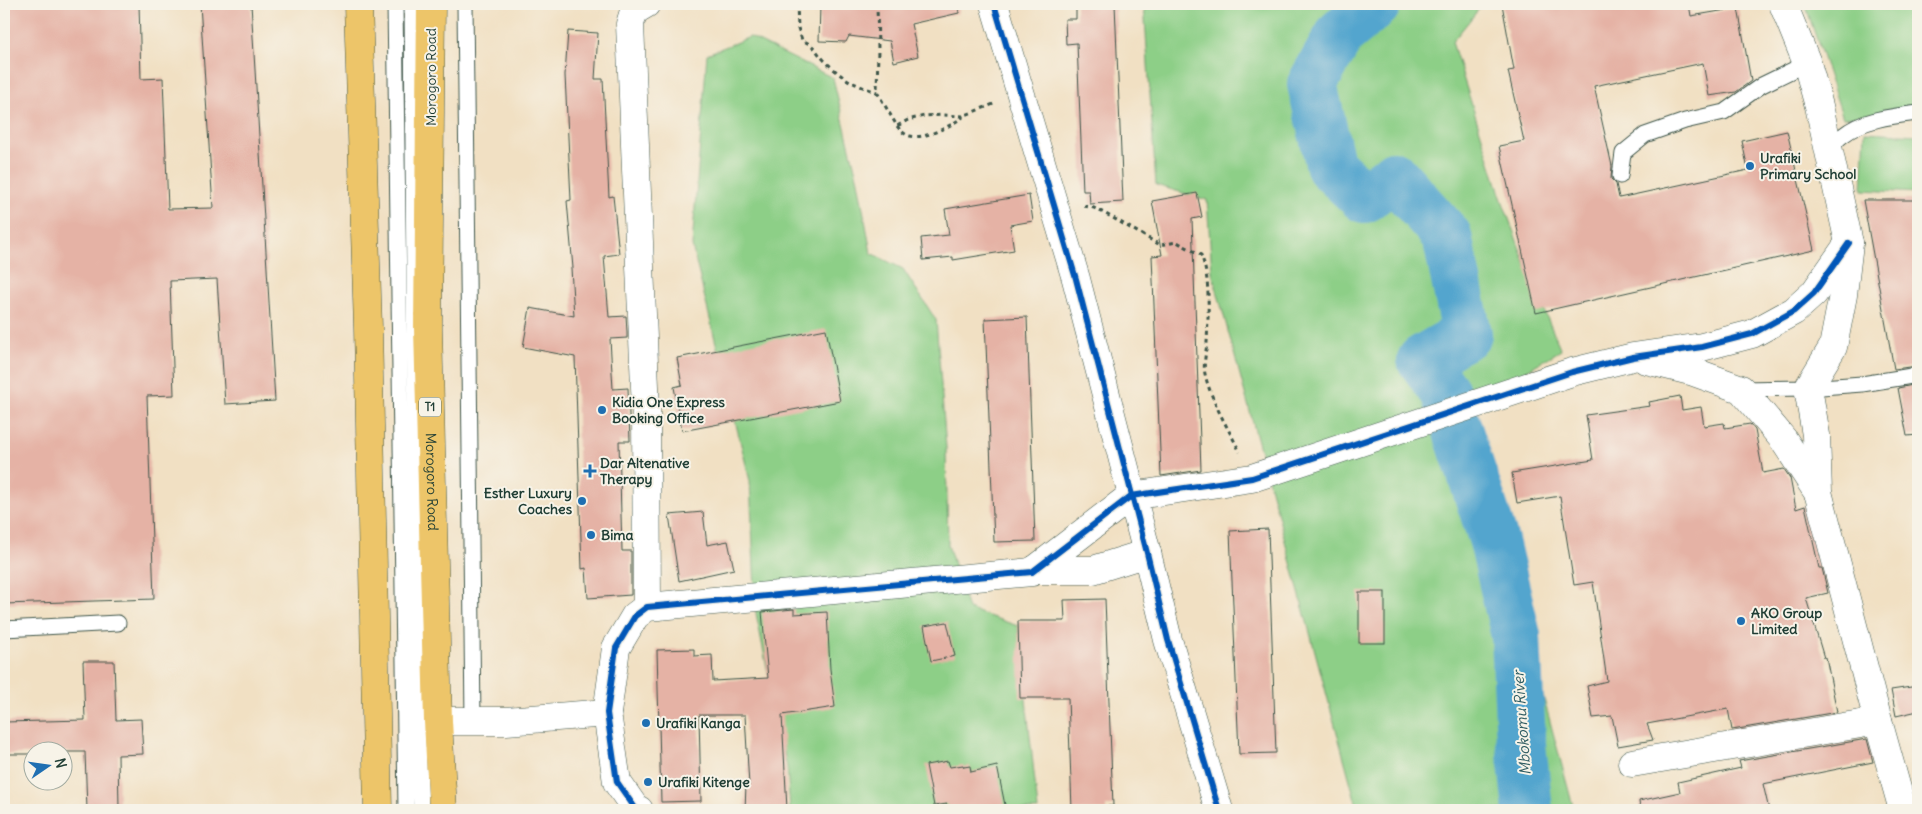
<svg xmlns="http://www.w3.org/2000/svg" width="1922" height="814" viewBox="0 0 1922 814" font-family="Delius,sans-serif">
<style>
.green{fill:#8dcf87;stroke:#56865e}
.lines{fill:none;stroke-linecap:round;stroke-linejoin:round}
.river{stroke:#53a5ce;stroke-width:50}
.building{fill:#e5b2a5}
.lane-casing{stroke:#3e5549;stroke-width:17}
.street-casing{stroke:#3e5549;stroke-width:29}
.highway-casing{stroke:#3e5549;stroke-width:29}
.path{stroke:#3e5549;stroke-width:3;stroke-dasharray:4 4;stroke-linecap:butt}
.lane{stroke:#fff;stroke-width:15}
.street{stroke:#fff;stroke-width:28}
.highway{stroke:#edc569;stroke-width:28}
.cycleway-casing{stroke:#f7f3e8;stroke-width:9}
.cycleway{stroke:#0057b8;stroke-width:6}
.poi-dot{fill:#1f6fb2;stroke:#f7f3e8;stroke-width:2}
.labels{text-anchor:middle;stroke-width:4;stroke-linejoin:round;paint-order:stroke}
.shield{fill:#f7f3e8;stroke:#60746a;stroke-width:1}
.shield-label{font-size:12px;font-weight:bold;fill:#1f3d34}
.street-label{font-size:14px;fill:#1f3d34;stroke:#f7f3e8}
.poi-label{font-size:14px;font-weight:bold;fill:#1f3d34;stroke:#f7f3e8;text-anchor:start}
.water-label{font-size:15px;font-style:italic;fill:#2f5c62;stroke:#f7f3e8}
</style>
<rect width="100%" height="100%" fill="#f7f3e8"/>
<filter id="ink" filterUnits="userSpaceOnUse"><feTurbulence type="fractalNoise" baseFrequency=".02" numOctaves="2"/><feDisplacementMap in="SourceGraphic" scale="10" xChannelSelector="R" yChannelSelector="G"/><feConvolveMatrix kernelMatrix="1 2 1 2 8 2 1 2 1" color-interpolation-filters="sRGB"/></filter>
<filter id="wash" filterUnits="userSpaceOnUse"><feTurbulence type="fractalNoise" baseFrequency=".0096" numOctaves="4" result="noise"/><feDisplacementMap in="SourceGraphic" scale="20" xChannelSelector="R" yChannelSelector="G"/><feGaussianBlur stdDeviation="1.12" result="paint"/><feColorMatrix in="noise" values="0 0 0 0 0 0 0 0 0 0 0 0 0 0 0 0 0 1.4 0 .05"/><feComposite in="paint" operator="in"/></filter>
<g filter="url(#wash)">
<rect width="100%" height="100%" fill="#f1e0c3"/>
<g class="green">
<polygon points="1144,4 1483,4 1452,42 1501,197 1533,285 1561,350 1475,401 1509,570 1574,810 1358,810 1212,272 1207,200 1156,185"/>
<polygon points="1805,4 1918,4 1918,106 1843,118"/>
<polygon points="750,37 833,78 858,181 871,253 903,269 936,320 946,448 948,545 968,609 1018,626 1038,810 790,810 787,767 756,613 750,481 692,246 707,54"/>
<polygon points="1865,132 1918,135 1918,193 1862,190"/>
</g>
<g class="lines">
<polyline class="river" points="1376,4 1341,33 1312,84 1331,167 1364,198 1394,176 1447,236 1467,334 1422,360 1445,392 1494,541 1516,636 1521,744 1528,810"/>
</g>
<g id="blocks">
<g class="building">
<polygon points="4,4 139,4 141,79 163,78 168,209 213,208 200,4 251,4 275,401 225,404 217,279 170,281 174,395 147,396 154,599 4,604"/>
<polygon points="881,4 958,4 959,13 911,24 918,56 894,62 890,41 849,36 846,42 819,41 820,5 881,7"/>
<polygon points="1076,4 1115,4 1123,202 1090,204 1089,191 1083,191 1077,43 1066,44 1065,19 1076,19"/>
<polygon points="1502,4 1689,4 1691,16 1738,8 1751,81 1736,92 1709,96 1703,63 1594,86 1612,166 1611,179 1616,184 1619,198 1748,170 1742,141 1787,131 1814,250 1536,313 1499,146 1524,141 1508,71 1514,70"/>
<polygon points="568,31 598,33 595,79 603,79 609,197 613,196 619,254 604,256 609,317 626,316 627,332 627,338 610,339 613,389 628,388 630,441 619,441 622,551 631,551 631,595 588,598 586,568 582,569 575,357 523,347 530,308 574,316 571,268 573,268 567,201 571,200 565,75"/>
<polygon points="1197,193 1202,217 1192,219 1201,470 1161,476 1152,256 1162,255 1152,201"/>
<polygon points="1029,195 1033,221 1010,225 1014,250 953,260 953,257 923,260 921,238 949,235 945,209"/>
<polygon points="1863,200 1918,200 1918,366 1894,369"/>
<polygon points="1027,317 1035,541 994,542 985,319"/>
<polygon points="826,329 840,401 682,431 674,387 682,385 677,358"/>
<polygon points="1918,384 1918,435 1907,436 1898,388"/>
<polygon points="1680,396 1682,410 1701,407 1704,426 1724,423 1725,428 1750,424 1755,430 1763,473 1784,469 1790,478 1796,509 1805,506 1819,568 1822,568 1828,593 1806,598 1824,658 1826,657 1837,712 1732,730 1728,709 1647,724 1653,740 1618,746 1612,716 1593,718 1587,686 1607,681 1593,582 1574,585 1560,496 1517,503 1512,473 1593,460 1586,415 1650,406 1649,402"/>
<polygon points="703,512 707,545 728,541 734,569 679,581 669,515"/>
<polygon points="1268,529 1276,753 1239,754 1230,531"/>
<rect x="1359" y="592" width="26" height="51"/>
<polygon points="1105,599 1113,806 1106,806 1106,810 1072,810 1068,698 1020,698 1018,621 1065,621 1064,600"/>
<polygon points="794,609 794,614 827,612 830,669 835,707 782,715 787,809 745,810 746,785 749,786 745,715 699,715 701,801 661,802 657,650 694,649 694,656 712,655 713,681 768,678 762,612"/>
<polygon points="947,622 955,656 931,661 924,626"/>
<polygon points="83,661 114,661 116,720 141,719 143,754 118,755 119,809 87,810 85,752 32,752 32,754 4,754 4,722 85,720"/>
<polygon points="1918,686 1918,711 1896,716 1891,690"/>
<polygon points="1867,739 1873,762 1763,784 1769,810 1640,810 1639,801 1680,792 1678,782 1741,768 1739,761"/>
<polygon points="948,761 950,767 963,765 964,767 970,766 971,772 997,766 1006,810 948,810 947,804 934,806 926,765"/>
</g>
</g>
</g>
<g filter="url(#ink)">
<use href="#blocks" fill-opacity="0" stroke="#3e5549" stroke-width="1"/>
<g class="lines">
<defs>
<g id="lane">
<polyline points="395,4 406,810"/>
<polyline points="412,4 417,712 421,810"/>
<polyline points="465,4 473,721"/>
<path d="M1829,151C1833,146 1837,139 1842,136C1863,119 1893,116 1918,113"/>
<polyline points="1620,176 1623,153 1645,135 1685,121 1724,112 1762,85 1807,63"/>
<polyline points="1741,389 1808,388 1862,384 1918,375"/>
<polyline points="4,629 118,623"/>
</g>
<g id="street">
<polyline points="646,4 634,11 630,24 646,411 647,607"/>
<polyline points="994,4 1076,279 1147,553 1168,640 1219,810"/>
<polyline points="1783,4 1807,63 1819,106 1849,243 1843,295 1833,347 1808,388 1816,435 1818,492 1878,721 1903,810"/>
<polyline points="1646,360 1694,372 1741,389 1783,439 1817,491"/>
<polyline points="1034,570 1093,570 1147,553"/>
<polyline points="438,721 506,721 607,713"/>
<polyline points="1632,763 1878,721"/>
<polyline points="639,810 635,808 617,782 607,713 616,648 635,616 647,607 1032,572 1131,496 1252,478 1572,372 1633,357 1702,347 1752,334 1794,311 1814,293 1849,243"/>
</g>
<g id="highway">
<polyline points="358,4 368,328 378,810"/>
<path id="s1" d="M431,4L428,328L438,721L443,810"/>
</g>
</defs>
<use href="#lane" class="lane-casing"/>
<use href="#street" class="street-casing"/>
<use href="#highway" class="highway-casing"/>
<g class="path">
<path d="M797,4L798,28L802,40C817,47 814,50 824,60C843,79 852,84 877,92"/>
<polyline points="877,4 878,49 877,92 897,126 908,120 924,116 943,115 963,116 996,103"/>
<path d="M897,126C901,131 905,135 910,136C925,140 952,125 963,117"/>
<path d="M1084,206L1094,208L1106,214L1160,245L1177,242L1201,255C1211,279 1208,317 1207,343C1206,353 1203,365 1205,374C1211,401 1228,428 1240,452"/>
</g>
<use href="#lane" class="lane"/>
<use href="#street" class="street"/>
<use href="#highway" class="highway"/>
<defs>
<g id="cycleway">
<polyline points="994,4 1076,279 1147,553 1168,640 1219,810"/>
<polyline points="639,810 635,808 617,782 607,713 616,648 635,616 647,607 1032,572 1131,496 1252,478 1572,372 1633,357 1702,347 1752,334 1794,311 1814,293 1849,243"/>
</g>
</defs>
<use href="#cycleway" class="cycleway-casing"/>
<use href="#cycleway" class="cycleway"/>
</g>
</g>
<g class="poi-dot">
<circle cx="1750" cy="166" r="5"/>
<circle cx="602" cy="410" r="5"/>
<path d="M587.5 463.5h5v5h5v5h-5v5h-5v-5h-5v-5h5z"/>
<circle cx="582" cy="501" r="5"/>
<circle cx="591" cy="535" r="5"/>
<circle cx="1741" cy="621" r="5"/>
<circle cx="646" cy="723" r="5"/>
<circle cx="648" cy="782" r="5"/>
</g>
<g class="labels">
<rect class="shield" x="419" y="397.5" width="22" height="19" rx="4"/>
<g class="shield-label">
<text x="430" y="411">T1</text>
</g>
<g class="street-label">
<text transform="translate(431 77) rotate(-90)" y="5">Morogoro Road</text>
<text dy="5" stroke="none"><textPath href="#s1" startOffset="478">Morogoro Road</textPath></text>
</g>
<g class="poi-label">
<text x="1760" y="163">Urafiki<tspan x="1760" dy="16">Primary School</tspan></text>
<text x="612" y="407">Kidia One Express<tspan x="612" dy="16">Booking Office</tspan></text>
<text x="600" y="468">Dar Altenative<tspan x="600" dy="16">Therapy</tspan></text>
<text x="572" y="498" text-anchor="end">Esther Luxury<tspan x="572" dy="16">Coaches</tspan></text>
<text x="601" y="540">Bima</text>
<text x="1751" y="618">AKO Group<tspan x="1751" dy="16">Limited</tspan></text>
<text x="656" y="728">Urafiki Kanga</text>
<text x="658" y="787">Urafiki Kitenge</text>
</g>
<g class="water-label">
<text transform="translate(1522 723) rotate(-94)" y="5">Mbokomu River</text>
</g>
</g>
<rect width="1922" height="814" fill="none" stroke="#f7f3e8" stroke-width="20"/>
<g transform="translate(48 766) rotate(77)"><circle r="24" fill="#f7f3e8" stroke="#a1aaa0"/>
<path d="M0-4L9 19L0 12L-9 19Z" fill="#1f6fb2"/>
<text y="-8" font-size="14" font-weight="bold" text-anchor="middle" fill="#1f3d34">N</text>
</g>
</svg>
